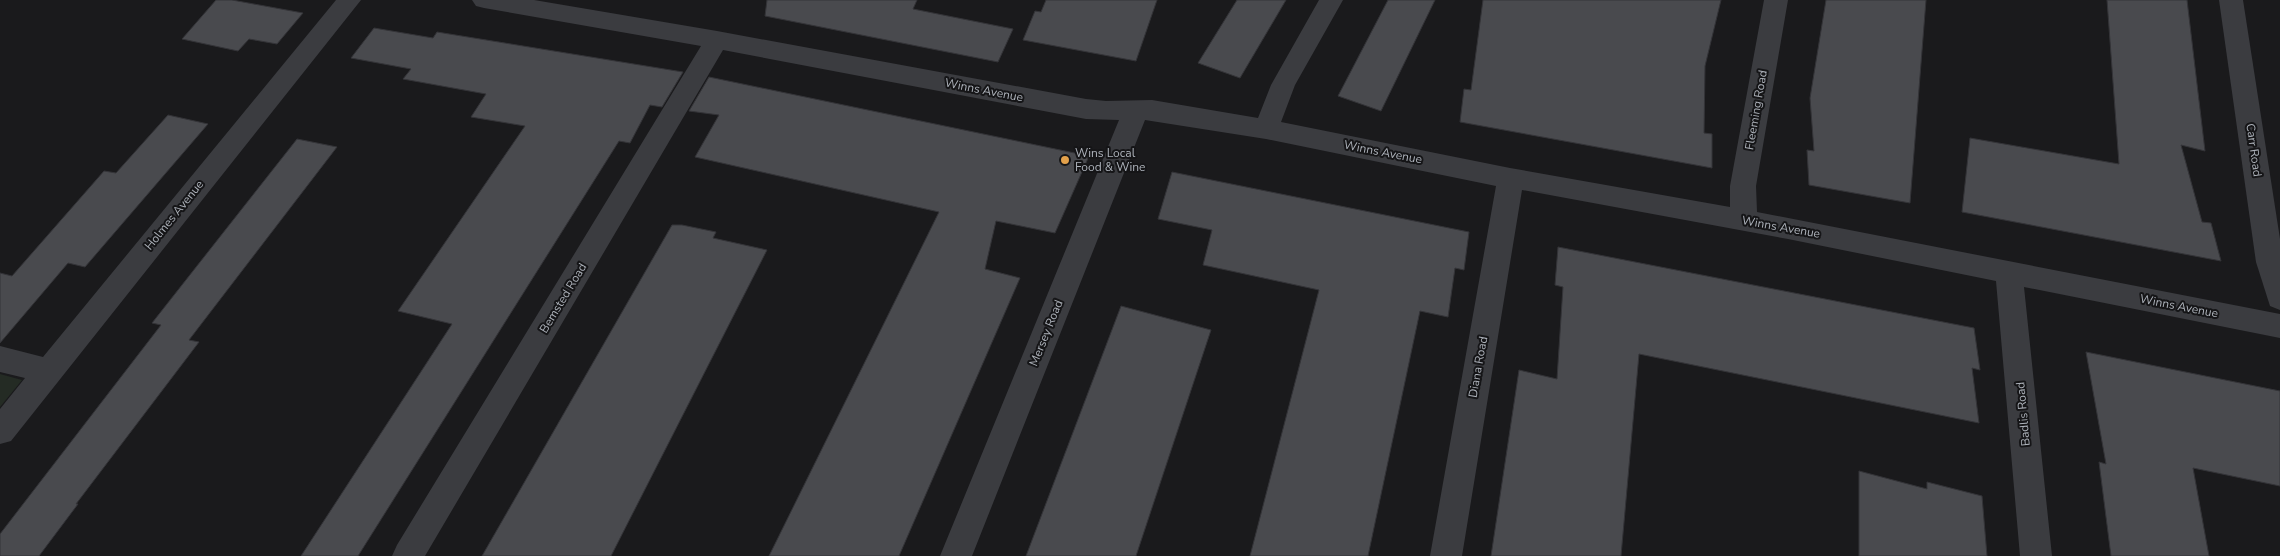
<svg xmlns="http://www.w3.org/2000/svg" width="2280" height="556" viewBox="0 0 2280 556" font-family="'Nunito Sans',sans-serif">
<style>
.green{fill:#242b24}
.building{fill:#494a4e;stroke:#343438}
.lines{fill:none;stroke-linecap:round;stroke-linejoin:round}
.street{fill:#3b3c40;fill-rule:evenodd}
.poi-dot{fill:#e3a14b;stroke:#151517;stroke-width:2}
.labels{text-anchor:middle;stroke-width:4;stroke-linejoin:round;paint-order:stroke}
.street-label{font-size:12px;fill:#adb2ba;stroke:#151517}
.poi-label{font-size:12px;fill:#adb2ba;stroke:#151517;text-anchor:start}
</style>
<rect width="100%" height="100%" fill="#1a1a1c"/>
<polygon class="green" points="0,374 22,380 0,407"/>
<g class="building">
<polygon points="216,0 232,0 303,13 277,44 249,39 238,51 182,39"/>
<polygon points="767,0 917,0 913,9 1013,29 998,62 765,16"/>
<polygon points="1046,0 1157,0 1136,61 1023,40 1035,11 1041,12"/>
<polygon points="1237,0 1286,0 1240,78 1198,63"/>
<polygon points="1388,0 1435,0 1381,111 1338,96"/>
<polygon points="1483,0 1721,0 1705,66 1704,133 1712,134 1712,168 1460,122 1464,89 1471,90"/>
<polygon points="1826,0 1926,0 1910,203 1809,185 1807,150 1814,151 1810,98"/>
<polygon points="2107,0 2187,0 2205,151 2181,145 2202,222 2211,223 2221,261 1962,212 1970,138 2119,164"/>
<polygon points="374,28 433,38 437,32 683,72 662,107 650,105 630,143 619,141 358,556 301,556 452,324 398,311 525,126 471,117 486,94 403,79 411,69 351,58"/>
<polygon points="709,77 1089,156 1055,233 996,221 985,269 1020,278 899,556 769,556 939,212 695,157 719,115 689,111"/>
<polygon points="168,115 208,124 85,267 68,263 0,343 0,273 12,276 104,171 116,173"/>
<polygon points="297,139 337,147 189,340 199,342 76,504 78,504 39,556 0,556 0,534 161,325 152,323"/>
<polygon points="1172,172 1469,232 1464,270 1455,268 1448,317 1420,311 1368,556 1250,556 1319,290 1203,265 1212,230 1158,219"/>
<polygon points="672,225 682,225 716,232 713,238 767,250 611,556 482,556"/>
<polygon points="1558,247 1974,328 1980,370 1972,368 1979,423 1639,354 1621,556 1491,556 1519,370 1557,379 1563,287 1555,285"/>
<polygon points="1121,306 1211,330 1136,556 1026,556"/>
<polygon points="2086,352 2280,391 2280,486 2193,468 2209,556 2111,556 2099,462 2106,464"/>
<polygon points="1859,471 1927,489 1927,482 1982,496 1987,556 1859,556"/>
</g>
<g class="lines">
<g class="street">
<polygon points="336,0 361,0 11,441 0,444 0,409 25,378 0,372 0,346 43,357"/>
<polygon points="472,0 534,0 717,31 1086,99 1106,101 1152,100 1258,118 1271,85 1319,0 1343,0 1295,85 1281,122 1510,168 1730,207 1730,186 1764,0 1788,0 1756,186 1757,212 2280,314 2280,338 2024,287 2052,556 2020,556 1996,281 1788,239 1522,190 1462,556 1430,556 1496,186 1266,139 1145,120 972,556 940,556 1119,120 1086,119 723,50 425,556 392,556 397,545 701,46 484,8 476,6"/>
<polygon points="2219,0 2243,0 2280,239 2280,310 2270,306 2256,262"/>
</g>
</g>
<circle class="poi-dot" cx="1065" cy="160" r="5"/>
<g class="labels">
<g class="street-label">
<text transform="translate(984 90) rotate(11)" y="4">Winns Avenue</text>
<text transform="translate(1756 110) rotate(-80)" y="4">Fleeming Road</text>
<text transform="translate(2254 150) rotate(82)" y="4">Carr Road</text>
<text transform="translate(1383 152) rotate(11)" y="4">Winns Avenue</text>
<text transform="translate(174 215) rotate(-51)" y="4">Holmes Avenue</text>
<text transform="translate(1781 227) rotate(10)" y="4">Winns Avenue</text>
<text transform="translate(563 298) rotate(-59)" y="4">Bemsted Road</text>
<text transform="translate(2179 306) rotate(11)" y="4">Winns Avenue</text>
<text transform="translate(1046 333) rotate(-68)" y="4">Mersey Road</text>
<text transform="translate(1478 367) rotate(-80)" y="4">Diana Road</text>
<text transform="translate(2023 414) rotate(-95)" y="4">Badlis Road</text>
</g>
<g class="poi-label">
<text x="1075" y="157">Wins Local<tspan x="1075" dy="14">Food &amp; Wine</tspan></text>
</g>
</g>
</svg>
